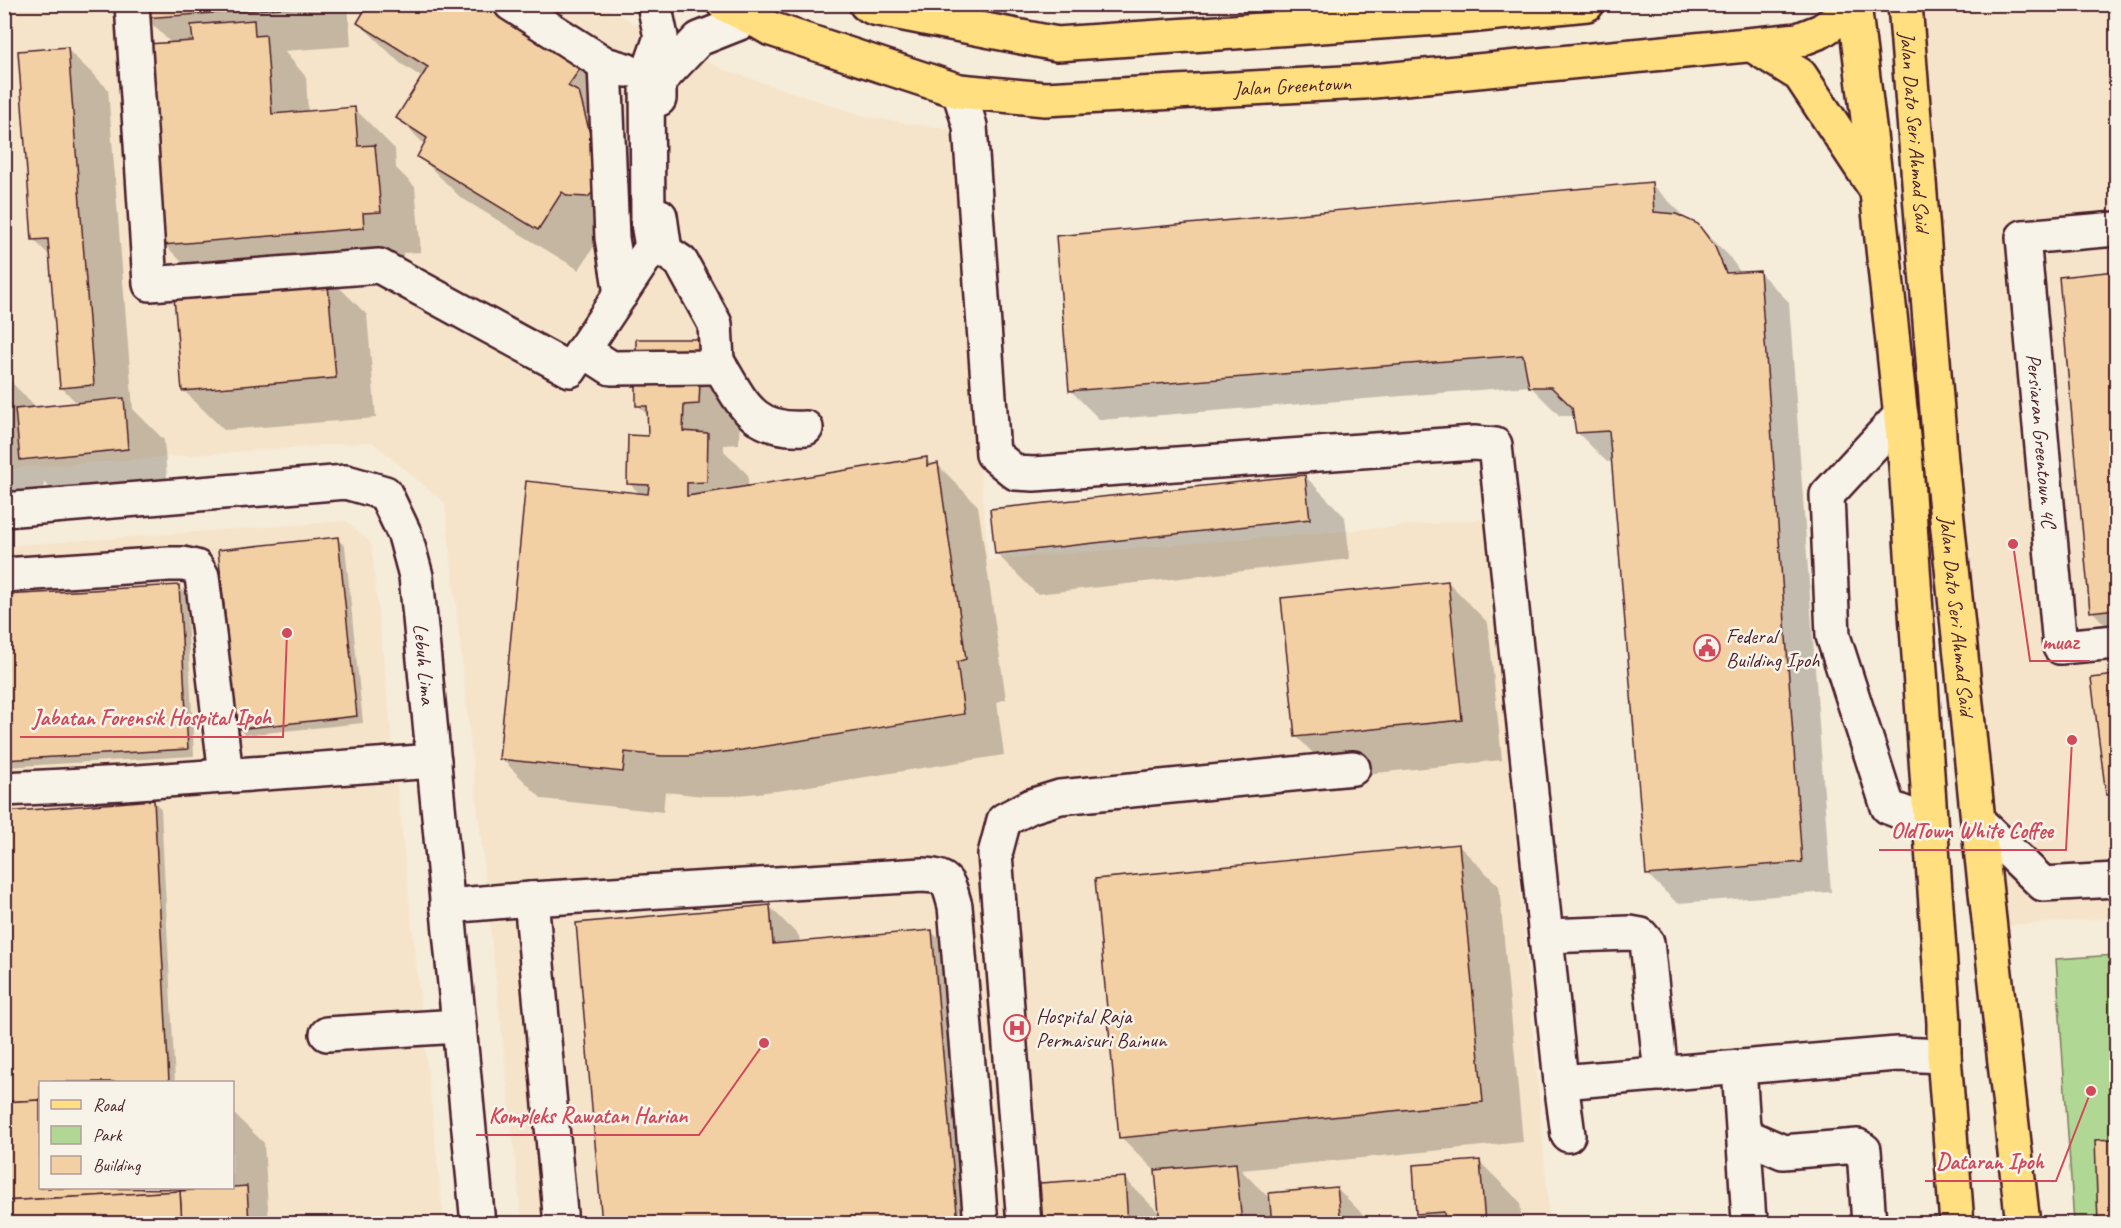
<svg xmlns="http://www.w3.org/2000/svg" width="2121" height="1228" viewBox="0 0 2121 1228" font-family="Caveat,sans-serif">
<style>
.built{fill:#f5e4ca;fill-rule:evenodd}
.green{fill:#b0d793;stroke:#7d7b5f;stroke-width:1.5}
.shadow{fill:#0003}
.building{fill:#f3d0a3;stroke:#4a1f2b;stroke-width:1.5}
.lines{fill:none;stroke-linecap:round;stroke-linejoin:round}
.minor-casing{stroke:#4a1f2b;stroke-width:38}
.major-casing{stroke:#4a1f2b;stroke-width:38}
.minor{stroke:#f7f3e8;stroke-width:33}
.major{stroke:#ffdf80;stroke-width:33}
.labels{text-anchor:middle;stroke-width:5;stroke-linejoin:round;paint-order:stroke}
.street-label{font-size:21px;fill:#4a1f2b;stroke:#f7f3e8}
.poi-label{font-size:21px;fill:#4a1f2b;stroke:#f7f3e8;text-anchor:start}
.leader{fill:none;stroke:#d1495b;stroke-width:2}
.callout-dot{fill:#d1495b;stroke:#f7f3e8;stroke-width:2}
.callout-label{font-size:22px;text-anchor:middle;font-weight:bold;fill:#d1495b;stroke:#f7f3e8;stroke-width:5;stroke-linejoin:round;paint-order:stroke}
</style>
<rect width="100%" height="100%" fill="#f6ecda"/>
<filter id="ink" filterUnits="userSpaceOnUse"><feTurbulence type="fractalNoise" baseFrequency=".0167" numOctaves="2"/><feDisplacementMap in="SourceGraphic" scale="12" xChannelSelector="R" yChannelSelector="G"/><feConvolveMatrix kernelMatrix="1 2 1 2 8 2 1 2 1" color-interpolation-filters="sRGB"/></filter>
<g filter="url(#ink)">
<g class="built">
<polygon points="5,5 600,5 725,70 867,117 952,130 988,560 1487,519 1550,1223 522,1223 445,503 372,442 5,469"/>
<polygon points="1885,5 2116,5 2116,918 1971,928"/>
<path d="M346,521L371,543L444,1223L5,1224V546ZM40,1082H232V1188H40Z"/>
</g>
<polygon class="green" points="2116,955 2116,1223 2074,1223 2056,959"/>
<g class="shadow">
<polygon points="145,4 348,4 351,46 284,51 306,77 308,112 354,108 395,149 396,168 415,187 421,252 403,253 404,268 327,275 367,315 376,418 224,430 183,390 204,284 164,244 172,44 146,18"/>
<polygon points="359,23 586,60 626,100 610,125 619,134 638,206 636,231 629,237 610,236 603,232 579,270 460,197 419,156 425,145 398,118 423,78 400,63"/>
<polygon points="67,49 108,89 133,409 164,440 168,489 62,500 44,482 44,495 16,496 4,485 4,375 38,409 78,404 61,387 51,257 33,239"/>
<polygon points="1651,184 1681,213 1681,218 1698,225 1728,255 1741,273 1760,273 1789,302 1831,892 1677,903 1647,874 1613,461 1607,462 1577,432 1575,416 1560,416 1530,386 1100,420 1071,391"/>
<polygon points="2116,272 2116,634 2114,634 2092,611 2060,278"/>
<polygon points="638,340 741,382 739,444 724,445 724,451 748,475 748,488 926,459 933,466 938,465 978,506 1006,699 997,702 1004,755 784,790 730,796 704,796 665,792 663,812 542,799 501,758 641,495 629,483 649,437 649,417 638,405"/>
<polygon points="1305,476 1345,517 1350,559 1037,594 996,553"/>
<polygon points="337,539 345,546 363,723 245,735 238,728"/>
<polygon points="1448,582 1488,623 1502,760 1337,777 1296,736"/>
<polygon points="178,586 186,594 194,756 4,767 4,596"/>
<polygon points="2116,676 2116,803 2108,794 2092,679"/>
<polygon points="154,801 161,809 175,1082 40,1082 40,1188 232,1188 232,1112 264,1143 269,1224 4,1224 4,813"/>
<polygon points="1458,845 1499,886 1523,1142 1241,1170 1271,1200 1337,1188 1372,1224 1045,1224 1124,1178 1160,1214 1156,1172 1121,1137"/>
<polygon points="770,907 799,936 800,943 932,932 961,961 984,1224 603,1224"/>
<polygon points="2116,1140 2116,1224 2100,1224 2097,1141"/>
<polygon points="1479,1161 1520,1202 1522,1224 1428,1224 1418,1213"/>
</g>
<g class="building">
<polygon points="143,4 311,4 311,6 144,18"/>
<polygon points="368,4 500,4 587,59 568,86 579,92 598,164 595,190 588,197 568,196 562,192 538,230 417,157 427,138 396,118 428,67 357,23"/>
<polygon points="254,20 255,36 266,35 272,114 355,107 358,146 375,145 381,212 363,213 364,228 163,245 147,44 193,41 191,25"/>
<polygon points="68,47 94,385 60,388 48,239 32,240 18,51"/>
<polygon points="1652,182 1654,212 1676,214 1698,224 1715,247 1726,273 1760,271 1802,862 1646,875 1609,431 1576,433 1572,407 1551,387 1529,387 1523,355 1069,391 1056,236"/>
<polygon points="2116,271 2116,609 2090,612 2059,277"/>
<polygon points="327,273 336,378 182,391 173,285"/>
<polygon points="636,339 702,339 699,404 684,405 683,431 708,433 707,482 687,483 687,496 927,457 927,466 938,463 966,659 957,662 964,714 742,750 689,756 662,756 625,752 623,772 499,759 526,481 648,494 649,485 627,484 628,435 648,436 647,406 636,406"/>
<polygon points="124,398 128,449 20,460 15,409"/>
<polygon points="1305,475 1310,519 995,554 990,509"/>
<polygon points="338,537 357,716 237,729 218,550"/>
<polygon points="1448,581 1462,720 1295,737 1281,598"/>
<polygon points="179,585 188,749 4,760 4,595"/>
<polygon points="2116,675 2116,794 2106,795 2091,678"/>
<polygon points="154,800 169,1082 40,1082 40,1100 4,1102 4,812"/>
<polygon points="1459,844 1483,1102 1119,1138 1095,879"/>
<polygon points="770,905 773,944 932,930 958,1224 602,1224 576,923"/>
<polygon points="40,1100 40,1188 219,1189 4,1201 4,1102"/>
<polygon points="2116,1139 2116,1224 2098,1224 2095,1140"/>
<polygon points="1480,1160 1485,1224 1445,1224 1444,1212 1416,1214 1413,1165"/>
<polygon points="1236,1163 1242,1224 1160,1224 1155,1170"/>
<polygon points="1125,1177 1128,1224 1043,1224 1040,1183"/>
<polygon points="247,1186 249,1224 182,1224 180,1191"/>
<polygon points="1337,1187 1341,1224 1272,1224 1269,1193"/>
<polygon points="180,1191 182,1224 4,1224 4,1201"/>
</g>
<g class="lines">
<defs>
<g id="minor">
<polyline points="132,4 150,284 379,266 570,370 652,247 648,223 647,77 661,37 654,4"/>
<polyline points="511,4 605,64 626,70"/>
<polyline points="605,64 612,238 621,294"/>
<polyline points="959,91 970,126 993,454 1016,473 1034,474 1474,443 1495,445 1561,1082 1897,1054 1944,1056"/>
<polyline points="659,99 659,81 699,39 752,18"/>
<path id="s1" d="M2116,229L2023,237L2060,647L2116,642"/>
<polyline points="583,350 611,368 710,367 717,361 715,324 681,262 665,251 660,216"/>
<path d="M717,361C742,402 751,432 806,428"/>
<polyline points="1901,415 1827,495 1833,636 1888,807 1930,823"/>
<path id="s2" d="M4,510L346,482L385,493L405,535L416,576L478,1224"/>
<polyline points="4,575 169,564 183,564 196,567 202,576 226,775"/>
<polyline points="4,789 124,783 434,761"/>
<polyline points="1978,821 2043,884 2116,880"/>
<path d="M531,899L922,875C949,876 948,882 955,906L981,1224"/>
<polyline points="447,906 531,899 561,1224"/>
<polyline points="1546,936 1630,933 1641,935 1647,942 1661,1074"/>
<polyline points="327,1034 459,1026"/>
<polyline points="1739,1067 1749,1221 1753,1224"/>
<polyline points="1561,1082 1568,1135"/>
<polyline points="1744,1135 1783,1152 1858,1146 1864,1150 1869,1224"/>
<polyline points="1024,1224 995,854 1004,820 1031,806 1060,797 1353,768"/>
</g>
<g id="major">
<path id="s3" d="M724,4L752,18L771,29L959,91L1045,99L1363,82L1798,40L1821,31L1854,9"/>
<polyline points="866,4 874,8 1057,44 1468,16 1587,4"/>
<polyline points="1854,4 1877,192 1906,465 1944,1023 1944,1056 1957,1224"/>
<path id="s4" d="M1905,4L1941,461L1978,821L2023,1224"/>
<polyline points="1752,45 1800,75 1873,185"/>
</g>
</defs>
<use href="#minor" class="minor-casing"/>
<use href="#major" class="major-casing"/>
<use href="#minor" class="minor"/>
<use href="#major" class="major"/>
</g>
</g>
<defs>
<symbol id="civic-ring" viewBox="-11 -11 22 22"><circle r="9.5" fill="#f7f3e8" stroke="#d1495b" stroke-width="1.5"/><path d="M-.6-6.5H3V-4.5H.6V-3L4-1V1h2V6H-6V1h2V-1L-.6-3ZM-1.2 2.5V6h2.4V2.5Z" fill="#d1495b"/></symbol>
<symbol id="hospital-ring" viewBox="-11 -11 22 22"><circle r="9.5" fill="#f7f3e8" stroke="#d1495b" stroke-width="1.5"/><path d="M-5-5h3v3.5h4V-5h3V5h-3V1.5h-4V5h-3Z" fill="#d1495b"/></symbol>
</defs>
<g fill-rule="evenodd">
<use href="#civic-ring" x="1692" y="633" width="30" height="30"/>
<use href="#hospital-ring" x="1002" y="1013" width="30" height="30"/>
</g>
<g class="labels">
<g class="street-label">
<text dy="7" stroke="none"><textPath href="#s3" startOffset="585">Jalan Greentown</textPath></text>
<text dy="7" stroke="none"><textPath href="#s4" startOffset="128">Jalan Dato Seri Ahmad Said</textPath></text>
<text dy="7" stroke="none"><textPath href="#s1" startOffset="298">Persiaran Greentown 4C</textPath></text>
<text dy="7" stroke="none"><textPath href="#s4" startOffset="614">Jalan Dato Seri Ahmad Said</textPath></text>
<text dy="7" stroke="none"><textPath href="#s2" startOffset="561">Lebuh Lima</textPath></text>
</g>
<g class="poi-label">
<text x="1726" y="643">Federal<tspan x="1726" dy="24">Building Ipoh</tspan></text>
<text x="1036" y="1023">Hospital Raja<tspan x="1036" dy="24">Permaisuri Bainun</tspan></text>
</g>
</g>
<path class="leader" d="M2013 544L2030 661H2090M287 633L283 737H20M2072 740L2066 850H1879M764 1043L699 1135H476M2091 1091L2056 1181H1925"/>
<g class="callout-dot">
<circle cx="2013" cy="544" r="6"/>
<circle cx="287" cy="633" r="6"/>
<circle cx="2072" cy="740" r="6"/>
<circle cx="764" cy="1043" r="6"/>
<circle cx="2091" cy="1091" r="6"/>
</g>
<g class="callout-label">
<text x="2060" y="649">muaz</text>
<text x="152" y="725">Jabatan Forensik Hospital Ipoh</text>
<text x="1972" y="838">OldTown White Coffee</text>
<text x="588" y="1123">Kompleks Rawatan Harian</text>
<text x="1990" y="1169">Dataran Ipoh</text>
</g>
<rect width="2121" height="1228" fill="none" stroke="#f7f3e8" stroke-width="24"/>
<rect x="12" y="12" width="2097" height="1204" fill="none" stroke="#4a1f2b" stroke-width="2" filter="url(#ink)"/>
<rect x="39" y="1081" width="195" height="108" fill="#f7f3e8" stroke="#b29e9c" stroke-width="1.5"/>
<rect x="51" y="1100" width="30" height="9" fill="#ffdf80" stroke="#b29e9c" stroke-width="1.5"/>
<text x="93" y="1111" font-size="18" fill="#4a1f2b">Road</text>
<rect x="51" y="1126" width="30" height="18" fill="#b0d793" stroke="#b29e9c" stroke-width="1.5"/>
<text x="93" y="1141" font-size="18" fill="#4a1f2b">Park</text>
<rect x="51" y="1156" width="30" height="18" fill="#f3d0a3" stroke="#b29e9c" stroke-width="1.5"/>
<text x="93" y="1171" font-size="18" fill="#4a1f2b">Building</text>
</svg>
